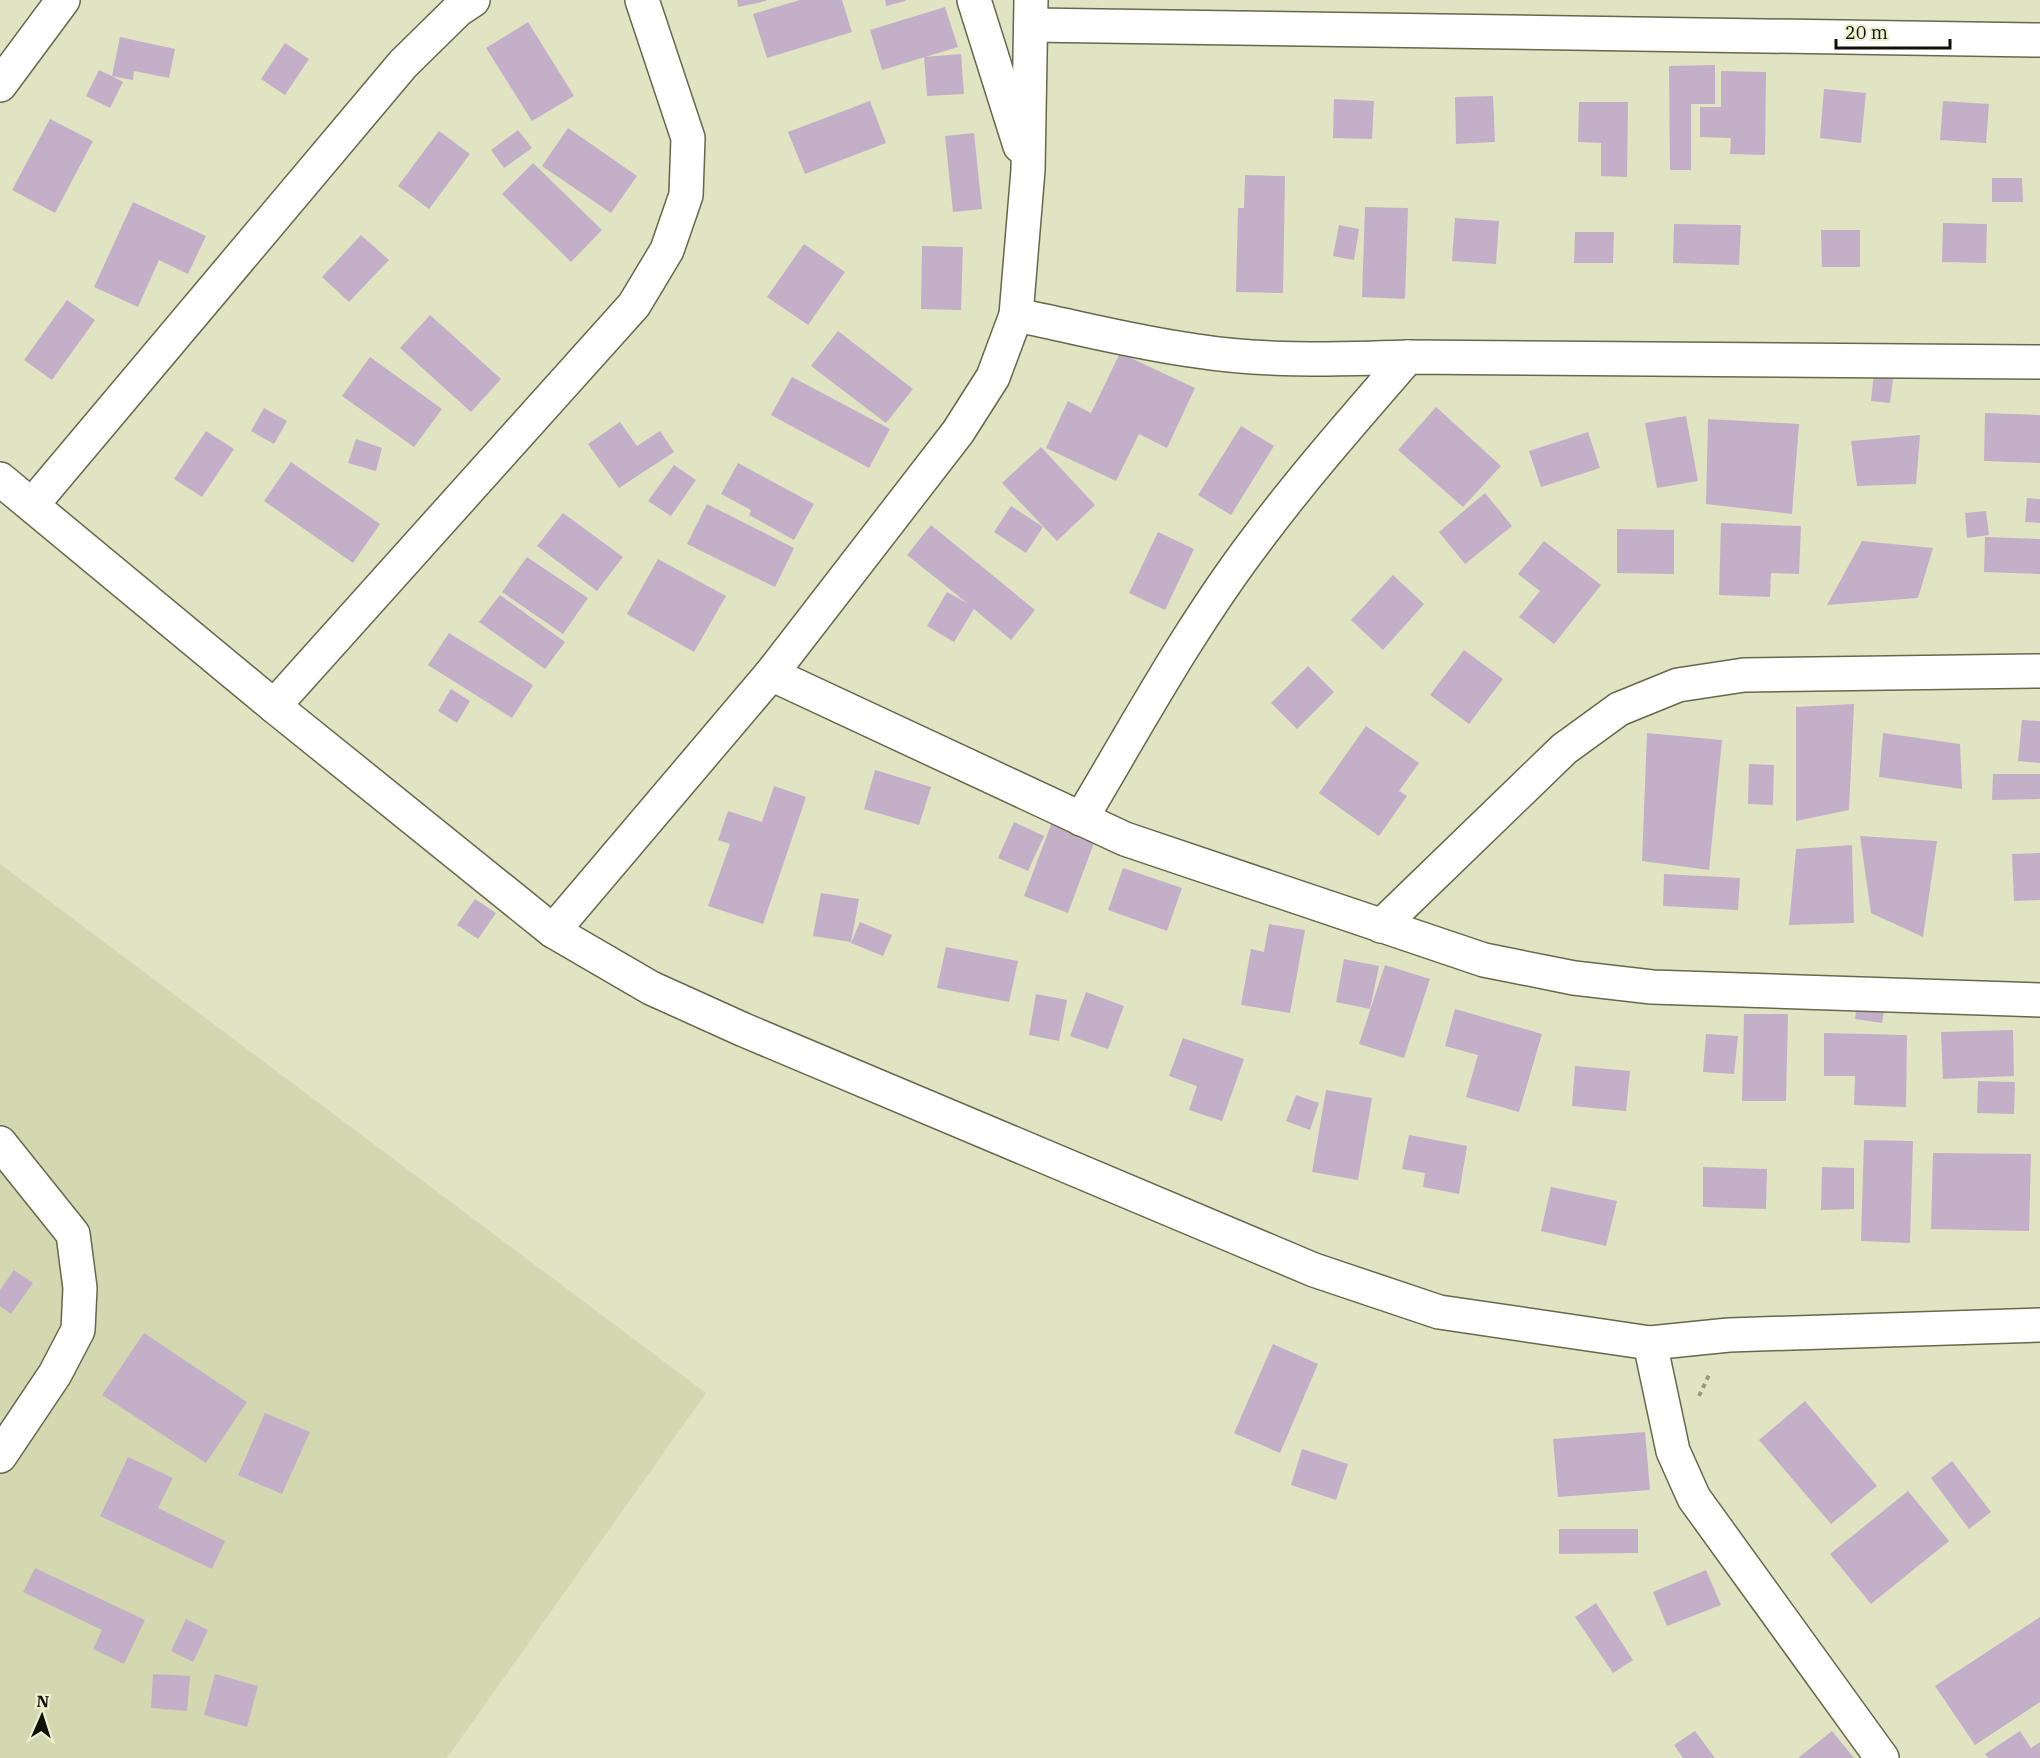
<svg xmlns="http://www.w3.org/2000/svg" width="2040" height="1758" viewBox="0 0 2040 1758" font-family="'IBM Plex Serif',serif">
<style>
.built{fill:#d4d8b1}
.building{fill:#c4afc9}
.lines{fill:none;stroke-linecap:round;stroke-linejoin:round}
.minor-casing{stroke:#65684b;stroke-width:36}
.tertiary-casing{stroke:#65684b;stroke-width:36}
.path{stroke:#979a80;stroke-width:4;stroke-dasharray:4.5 4.5;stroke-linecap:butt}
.minor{stroke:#fff;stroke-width:33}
.tertiary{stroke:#fff;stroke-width:33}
</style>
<rect width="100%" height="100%" fill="#e0e4c3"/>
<polygon class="built" points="0,864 706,1393 447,1758 0,1758"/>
<g class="building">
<polygon points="737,0 766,0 766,1 738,7"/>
<polygon points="800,0 842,0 852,32 767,58 753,14"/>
<polygon points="885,0 905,0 906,1 886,6"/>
<polygon points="945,7 958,47 882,70 870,30"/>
<polygon points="528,22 574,96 532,121 486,48"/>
<polygon points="120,37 175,49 169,78 134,71 133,80 112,76 123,82 110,108 86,96 99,70 112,76"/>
<polygon points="285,43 309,59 285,95 261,79"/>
<polygon points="961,54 964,94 927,96 924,57"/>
<polygon points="1715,65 1715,104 1691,104 1691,170 1670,170 1669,66"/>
<polygon points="1721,71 1766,72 1765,155 1730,154 1731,138 1700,137 1700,107 1721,107"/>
<polygon points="1824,89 1866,93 1861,143 1820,138"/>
<polygon points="1493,96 1495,142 1456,144 1455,97"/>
<polygon points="1334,99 1374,101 1372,139 1333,138"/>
<polygon points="870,101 886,143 805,174 788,132"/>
<polygon points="1943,101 1989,104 1986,143 1940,140"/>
<polygon points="1579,102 1628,102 1627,177 1601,176 1601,143 1578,142"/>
<polygon points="50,119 93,141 55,213 12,190"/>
<polygon points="568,128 637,176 611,213 542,166"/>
<polygon points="518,130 532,148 504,168 491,150"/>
<polygon points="439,131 470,154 429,209 398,186"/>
<polygon points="974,133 982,209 953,212 945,136"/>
<polygon points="533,163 602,230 571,262 502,194"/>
<polygon points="1245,175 1285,176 1283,293 1236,292 1238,208 1244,208"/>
<polygon points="1992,178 2022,178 2023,202 1992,202"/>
<polygon points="133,202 206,236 188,274 159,260 138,307 94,287"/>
<polygon points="1365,207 1408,208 1405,299 1362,297"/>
<polygon points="1455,218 1499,221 1496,264 1452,261"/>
<polygon points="1943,223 1987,224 1986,263 1942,262"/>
<polygon points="1674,224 1741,225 1739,265 1673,263"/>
<polygon points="1339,225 1359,229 1354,260 1333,256"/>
<polygon points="1821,230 1860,230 1860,267 1822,267"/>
<polygon points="1575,232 1614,232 1613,263 1574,263"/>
<polygon points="361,235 389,260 349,302 322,277"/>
<polygon points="804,244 845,272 808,325 767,297"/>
<polygon points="922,246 963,247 961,310 921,309"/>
<polygon points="67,300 95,320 52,380 24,360"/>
<polygon points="430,315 501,379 471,412 400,348"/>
<polygon points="838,331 913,389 886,423 811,366"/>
<polygon points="1120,353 1195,388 1167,448 1139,434 1116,481 1046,448 1068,401 1091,413"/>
<polygon points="370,357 442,409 414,447 342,396"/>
<polygon points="1875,362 1895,363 1890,403 1871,401"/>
<polygon points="792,377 890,429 869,468 771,415"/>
<polygon points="1436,407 1501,466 1463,507 1398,450"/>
<polygon points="264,408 287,421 274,444 251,431"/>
<polygon points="1985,413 2040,415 2040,463 1984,461"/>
<polygon points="1686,416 1698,481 1657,488 1645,423"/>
<polygon points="1708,419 1799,424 1792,514 1706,504"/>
<polygon points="620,422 637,446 660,431 674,452 619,488 588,444"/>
<polygon points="1241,426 1274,446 1231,515 1198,495"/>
<polygon points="206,431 234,449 202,497 174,479"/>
<polygon points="1588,432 1600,468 1541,487 1529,451"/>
<polygon points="1920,435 1916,484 1857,486 1851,441"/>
<polygon points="356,439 382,448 376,471 348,463"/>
<polygon points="1041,447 1095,505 1057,541 1002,483"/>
<polygon points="291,462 380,524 353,563 264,501"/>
<polygon points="738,463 814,504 794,540 749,515 751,510 721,494"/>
<polygon points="674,465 696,480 671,516 648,501"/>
<polygon points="1485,493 1512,526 1465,564 1439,532"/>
<polygon points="2027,498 2040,499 2040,523 2025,522"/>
<polygon points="707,504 794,548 775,587 687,544"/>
<polygon points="1011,506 1043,527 1026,553 994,532"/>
<polygon points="1986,511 1989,535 1967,538 1965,513"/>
<polygon points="563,513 623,557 597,591 537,546"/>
<polygon points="1721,523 1801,526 1799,574 1771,573 1770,597 1719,595"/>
<polygon points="931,525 1035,610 1011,640 974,609 954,642 927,626 947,592 967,603 907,555"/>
<polygon points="1617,529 1674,530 1674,574 1617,573"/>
<polygon points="1158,532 1194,549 1165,610 1129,593"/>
<polygon points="1985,537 2040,539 2040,574 1984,572"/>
<polygon points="1544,541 1601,585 1554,644 1519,617 1540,591 1518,574"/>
<polygon points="1862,541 1933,548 1918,598 1827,605"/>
<polygon points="527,557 588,598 563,634 502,592"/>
<polygon points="658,559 726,596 694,652 627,614"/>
<polygon points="1393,575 1424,604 1383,650 1351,620"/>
<polygon points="500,595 565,642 545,669 479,622"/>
<polygon points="449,633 533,685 512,718 428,665"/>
<polygon points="1464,650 1503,679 1469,724 1430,695"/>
<polygon points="1308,666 1334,692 1297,729 1271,703"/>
<polygon points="451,689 470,701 457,723 438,711"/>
<polygon points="1854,704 1849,810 1796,821 1796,707"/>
<polygon points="2022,720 2040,721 2040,763 2018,761"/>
<polygon points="1366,726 1419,763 1399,791 1407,796 1379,836 1319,793"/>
<polygon points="1647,733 1722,740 1709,870 1642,861"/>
<polygon points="1883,733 1960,744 1962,789 1879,777"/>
<polygon points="1749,764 1774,765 1773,805 1748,804"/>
<polygon points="875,770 931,787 919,825 864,809"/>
<polygon points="1993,774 2040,774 2040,799 1992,800"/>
<polygon points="774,786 806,797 763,924 708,906 730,844 718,840 728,811 762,822"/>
<polygon points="1057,809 1101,824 1068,913 1024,896"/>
<polygon points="1014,822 1044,836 1028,871 998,858"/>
<polygon points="1860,836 1937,841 1923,937 1871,913"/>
<polygon points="1852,845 1854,923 1789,925 1796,849"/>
<polygon points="2040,853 2040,900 2014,901 2012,854"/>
<polygon points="1123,868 1182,888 1167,931 1108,910"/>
<polygon points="1664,874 1740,878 1738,910 1663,906"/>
<polygon points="821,893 859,899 851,942 813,936"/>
<polygon points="475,899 496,913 478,939 457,925"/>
<polygon points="860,922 892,935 883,956 851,943"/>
<polygon points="1269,924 1305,930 1290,1013 1241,1005 1251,949 1264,952"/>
<polygon points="946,947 1018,961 1009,1002 937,988"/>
<polygon points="1344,959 1379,966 1370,1009 1336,1002"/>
<polygon points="1385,965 1430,979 1404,1058 1359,1044"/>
<polygon points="1086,992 1124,1006 1108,1049 1070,1036"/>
<polygon points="1036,994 1067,1000 1059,1041 1029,1035"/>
<polygon points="1858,997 1886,1001 1882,1023 1855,1019"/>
<polygon points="1455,1009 1542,1034 1519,1112 1466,1097 1478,1055 1445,1046"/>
<polygon points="1744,1014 1788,1014 1786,1101 1742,1101"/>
<polygon points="2013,1030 2014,1076 1943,1079 1941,1032"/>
<polygon points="1824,1033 1907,1035 1906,1107 1854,1105 1855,1076 1824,1076"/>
<polygon points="1706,1034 1738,1036 1734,1074 1703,1072"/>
<polygon points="1183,1038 1244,1059 1222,1121 1189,1110 1197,1086 1169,1076"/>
<polygon points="1575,1066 1630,1071 1626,1111 1572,1106"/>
<polygon points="1978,1081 2015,1082 2014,1114 1977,1113"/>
<polygon points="1326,1090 1372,1098 1358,1180 1312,1172"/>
<polygon points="1296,1095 1319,1103 1310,1130 1286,1121"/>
<polygon points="1409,1135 1467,1146 1459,1194 1423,1187 1425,1173 1402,1169"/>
<polygon points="1864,1140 1913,1141 1910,1243 1861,1241"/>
<polygon points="1933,1153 2031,1154 2029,1231 1931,1229"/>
<polygon points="1703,1167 1767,1169 1766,1209 1703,1207"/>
<polygon points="1822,1167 1854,1168 1854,1209 1821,1210"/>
<polygon points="1551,1187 1617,1201 1606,1246 1541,1231"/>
<polygon points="14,1270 33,1283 11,1314 0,1306 0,1290"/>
<polygon points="144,1333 247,1402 206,1463 102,1395"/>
<polygon points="1273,1344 1318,1364 1280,1453 1234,1433"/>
<polygon points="1805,1401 1877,1486 1831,1524 1759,1440"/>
<polygon points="265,1413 310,1432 282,1494 238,1475"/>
<polygon points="1645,1432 1650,1490 1558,1497 1553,1439"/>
<polygon points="1302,1449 1348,1464 1336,1500 1291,1485"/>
<polygon points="128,1457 173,1478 158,1508 225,1541 212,1569 100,1516"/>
<polygon points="1952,1461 1991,1512 1969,1529 1931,1478"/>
<polygon points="1908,1491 1949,1541 1871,1604 1830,1554"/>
<polygon points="1559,1529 1638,1529 1638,1553 1559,1554"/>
<polygon points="35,1568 145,1620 124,1664 93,1649 102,1630 23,1592"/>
<polygon points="1706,1570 1721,1605 1667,1626 1653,1592"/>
<polygon points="1596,1603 1633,1660 1613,1673 1575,1617"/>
<polygon points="2040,1617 2040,1702 1975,1745 1935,1686"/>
<polygon points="186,1619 208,1630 193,1662 171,1651"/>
<polygon points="153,1674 190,1676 187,1711 151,1708"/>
<polygon points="215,1674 258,1686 247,1727 204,1715"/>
<polygon points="1695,1731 1715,1758 1683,1758 1674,1745"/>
<polygon points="1832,1731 1854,1758 1798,1758"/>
<polygon points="2020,1731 2031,1748 2040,1742 2040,1758 1988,1758 1985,1754"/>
</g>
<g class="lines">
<defs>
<g id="minor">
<polyline points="974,0 1020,146"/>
<polyline points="1032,25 2040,40"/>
<polyline points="0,85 63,0"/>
<path d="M1016,315C1076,327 1136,343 1197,351C1267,362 1337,359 1408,357L2040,362"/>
<polyline points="32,505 403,64 458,10 473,0"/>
<polyline points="771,674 1125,839 1484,960 1574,978 1652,987 2040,1000"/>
<polyline points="274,706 634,305 667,250 686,195 688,138 642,0"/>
<path d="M1081,819C1137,725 1190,627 1257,539C1304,476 1356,417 1408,357"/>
<polyline points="1381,926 1564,749 1619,709 1678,685 1744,675 2040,671"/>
<polyline points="553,931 771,674 958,432 993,377 1016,315 1028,170 1031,0"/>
<polyline points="0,1143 73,1234 80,1288 78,1330 55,1374 0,1456"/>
<polyline points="1650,1343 1673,1451 1694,1498 1882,1758"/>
</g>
<polyline id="tertiary" points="0,479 274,706 553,931 651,988 744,1030 1314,1270 1439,1312 1650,1343 1729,1335 2040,1325"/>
</defs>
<use href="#minor" class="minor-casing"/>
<use href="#tertiary" class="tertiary-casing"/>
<polyline class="path" points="1699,1396 1710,1373"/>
<use href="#minor" class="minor"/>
<use href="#tertiary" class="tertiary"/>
</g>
<g transform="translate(42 1716) rotate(3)" stroke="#edf1d0" stroke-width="4.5" paint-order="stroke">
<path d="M0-4.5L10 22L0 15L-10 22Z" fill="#101106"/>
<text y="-9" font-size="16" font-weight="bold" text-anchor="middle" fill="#101106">N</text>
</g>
<path d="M1836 39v9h114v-9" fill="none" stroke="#101106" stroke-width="3"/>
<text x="1845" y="39" font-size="18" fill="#101106" stroke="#edf1d0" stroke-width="4.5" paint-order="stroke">20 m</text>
</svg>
